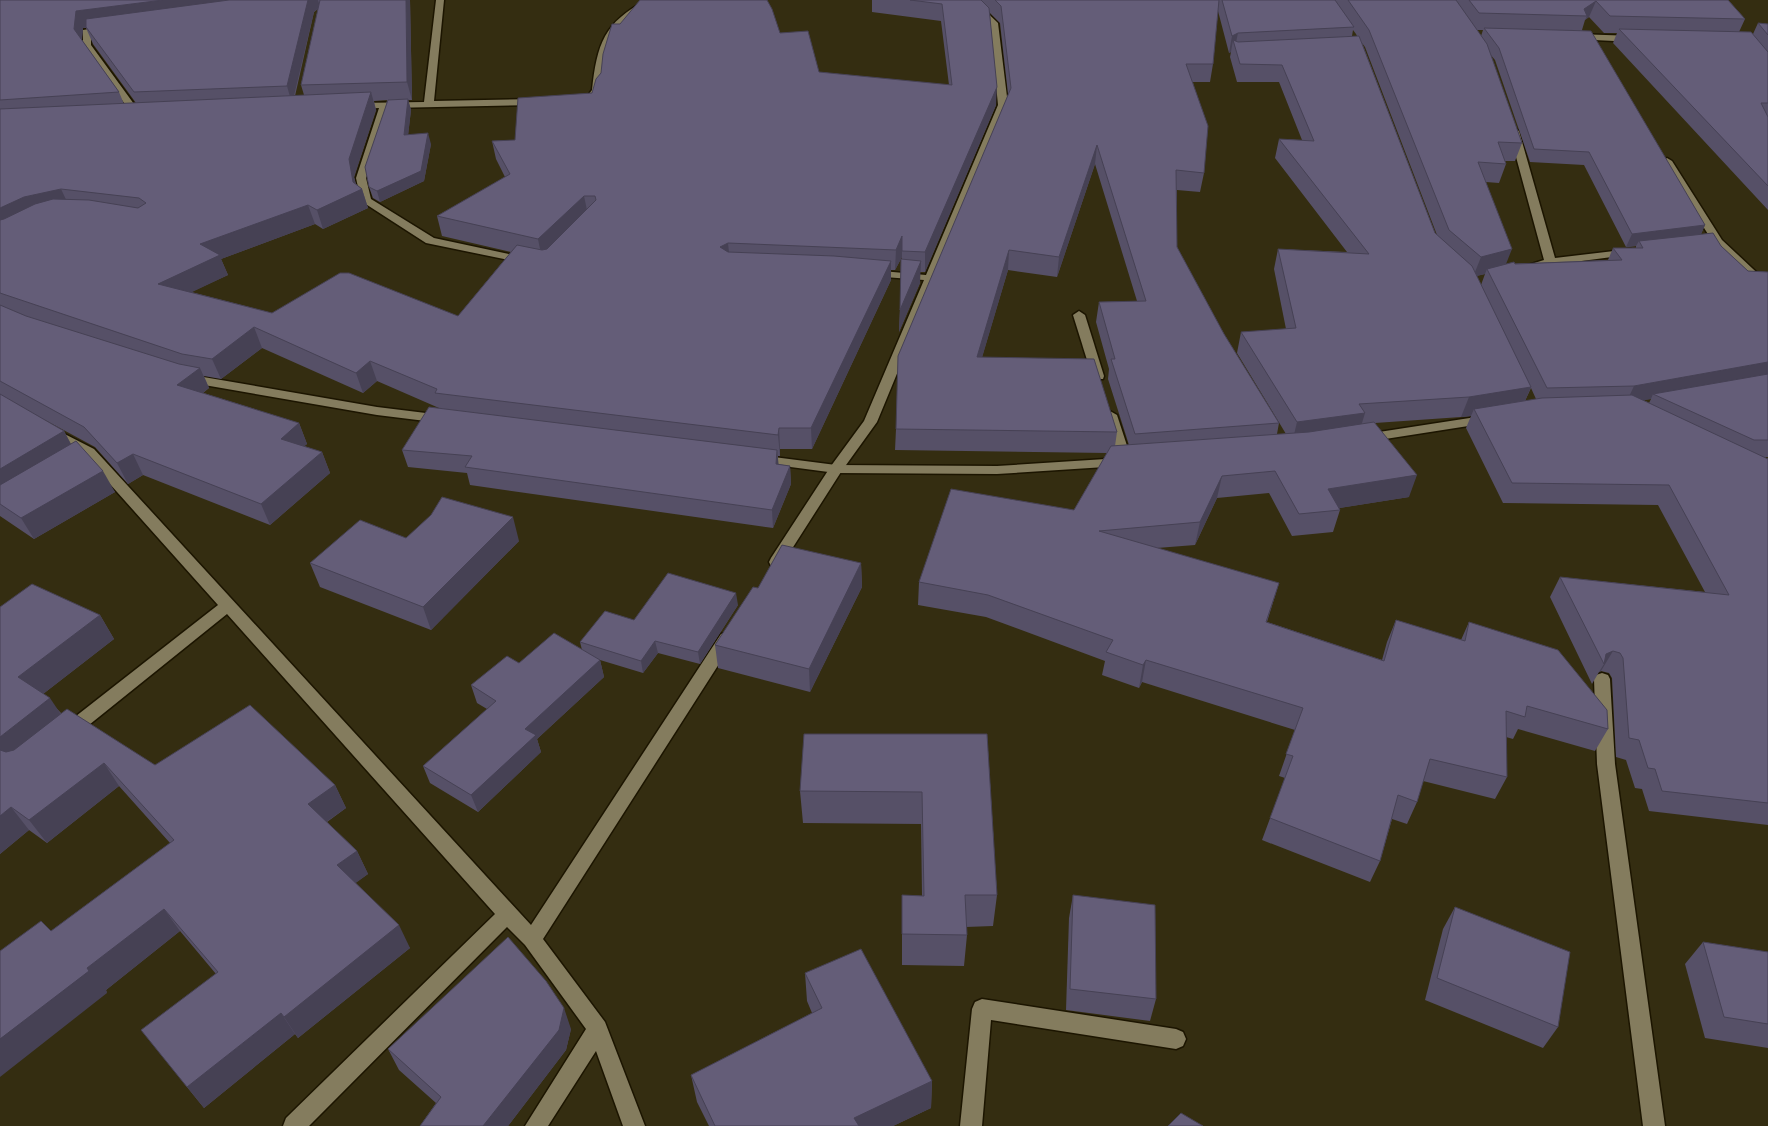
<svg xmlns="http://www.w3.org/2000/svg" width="1768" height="1126" viewBox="0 0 1768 1126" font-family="Figtree,sans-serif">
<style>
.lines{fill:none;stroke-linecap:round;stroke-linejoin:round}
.street-casing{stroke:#1c1500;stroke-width:3}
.secondary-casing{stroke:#1c1500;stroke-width:3}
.street{fill:#847c5e;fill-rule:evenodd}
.secondary{fill:#847c5e;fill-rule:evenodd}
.wall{fill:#565067;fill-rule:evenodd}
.shaded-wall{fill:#464154}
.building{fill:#645d78;stroke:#464154}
</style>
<rect width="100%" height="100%" fill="#342d11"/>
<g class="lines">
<defs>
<g id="street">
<polygon points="436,0 444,0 434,101 538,99 543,102 538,105 389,108 366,178 371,199 434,238 532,259 534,261 532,263 528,264 426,243 361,201 356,178 379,108 356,109 351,106 356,103 424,102"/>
<path d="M647,0H657C644,13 627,14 615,33C605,50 605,88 597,96H591L589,94L592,90C597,44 604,22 647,0Z"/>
<polygon points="965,0 974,0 998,23 1008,105 877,422 841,472 781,566 776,567 771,566 769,562 771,558 831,466 864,421 924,280 871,276 865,273 871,270 926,275 998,105 990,24"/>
<polygon points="106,26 109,27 109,31 91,34 91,45 142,115 140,117 134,117 83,45 83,30"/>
<polygon points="1576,34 1635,36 1639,39 1635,42 1573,39 1573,35"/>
<polygon points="1514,128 1519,131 1555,258 1631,249 1637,252 1635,254 1551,265 1526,272 1522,271 1520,269 1522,267 1544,260 1509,131"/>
<polygon points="1667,158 1672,161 1722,240 1768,283 1768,293 1764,291 1715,246 1705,245 1703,243 1705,241 1711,239 1662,161"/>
<polygon points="1079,311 1085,315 1104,376 1103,379 1093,379 1092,376 1073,315"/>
<polygon points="1110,411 1117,415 1132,461 1130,464 1120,464 1118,461 1103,415"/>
<polygon points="51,427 94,449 531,925 721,634 727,632 733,634 735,638 733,642 543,939 605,1022 645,1126 623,1126 596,1051 548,1126 525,1126 586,1029 525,945 507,927 309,1126 283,1126 286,1118 495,914 227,614 74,737 68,739 62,737 60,732 62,727 218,605 84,455 46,434 44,431"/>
<polygon points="1602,673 1608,675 1610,679 1615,764 1665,1126 1643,1126 1597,764 1594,679 1596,675"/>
<polygon points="982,999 1176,1029 1183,1032 1186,1039 1183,1046 1176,1049 991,1020 982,1126 960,1126 972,1009 975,1002"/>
</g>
<g id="secondary">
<polygon points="186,374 377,407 442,415 449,419 442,423 377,415 181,381 180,378 181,375"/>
<polygon points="1489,415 1496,419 1494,422 1366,442 1359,438 1366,434"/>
<polygon points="758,455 836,465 997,466 1121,458 1126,459 1128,462 1126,465 1121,466 997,474 836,473 753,462 751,459 753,456"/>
</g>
</defs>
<use href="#street" class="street-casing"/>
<use href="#secondary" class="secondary-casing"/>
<use href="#street" class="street"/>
<use href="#secondary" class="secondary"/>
</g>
<g class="wall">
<path d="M0,0H410L412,100H408L411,110L408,135L431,144L424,181L380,202L373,198L369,187L387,100L374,101L376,110L354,177L356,184L362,189L368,208L323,229L315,224L221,259L228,275L191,292L272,313L458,316L511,252L442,236L437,216L505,177L496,159L492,141L515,140L592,93L780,33L819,72L949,85L941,21L872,12V0H1728L1745,19L1739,32L1753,34L1758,23L1768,24V210L1613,43L1617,33H1604L1589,17L1585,20L1582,30L1705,225L1701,234L1721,246L1748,271L1768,272V457H1764L1768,459V825L1649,811L1642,789L1635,788L1626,760L1616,757L1612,678L1609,673L1601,671L1599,672L1592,684L1550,597L1560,577L1705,592L1658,505L1503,503L1466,428L1471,416L1461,417L1375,423L1409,497L1339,508L1340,510L1333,532L1292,536L1269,493L1217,498L1195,545L1157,548L1279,583L1267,622L1382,660L1387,642L1396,620L1461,640L1469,622L1608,729L1595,751L1518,729L1513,739L1506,737L1507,777L1495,799L1423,781L1417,802L1407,824L1392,819L1380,861L1370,882L1262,840L1285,778L1279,776L1295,730L1142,682L1139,688L1102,675L1105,661L986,617L918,605L919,582L1074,510L1107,453L895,450L896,429L1008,94L1000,23L990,13L996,105L925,272H920V283L899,332L902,257L895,270H891V280L812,449H780V456H778V464L790,466L791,484L773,528L470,485L467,473L408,467L402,450L439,408L377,381L363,393L262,348L221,379L204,376L209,388L203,393L299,423L307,444L304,446L322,452L330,473L270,525L143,475L128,484L95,447L32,413L64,431L71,444L115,492L34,539L0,516ZM318,9L301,85L304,95L295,96L314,12ZM1218,11L1229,53L1231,52L1230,57L1237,82H1279L1302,140L1279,139L1275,158L1347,252L1278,249L1274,269L1286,329L1241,332L1237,353L1286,434H1277L1279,423L1224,334L1177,247V190L1200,192L1204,173L1193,82H1210L1213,64ZM83,28H86L93,44L136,103L124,104L119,92L82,40ZM1353,30L1356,34L1357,36H1352ZM1477,30H1483L1481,36ZM1362,43L1365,47L1437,235L1435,233ZM1490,54L1495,60L1530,162L1584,165L1626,247L1636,246V248H1613L1608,260L1506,264L1486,182L1499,183L1506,164L1504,161H1515L1522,143ZM1095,164L1137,301L1099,302L1096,322L1109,369L1108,379L1129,445L1115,446L1117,432L982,357L1008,270L1057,277ZM1485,274L1481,285L1476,276ZM1531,388L1536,399L1525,401ZM1651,399L1649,403L1643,400Z"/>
<polygon points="406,538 519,541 431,630 320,587 310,563"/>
<polygon points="861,563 862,587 810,692 718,668 715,645 758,588"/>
<polygon points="738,605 700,664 658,653 643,673 600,660 604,677 537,739 541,752 478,812 430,783 423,766 487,709 477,703 471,685 519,663 582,650 580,642 634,620"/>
<polygon points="0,607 100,615 114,639 43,694 61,713 155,765 335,785 346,808 327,822 357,851 368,874 355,883 410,948 298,1038 295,1034 204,1108 187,1087 216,974 180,931 106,990 107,993 51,931 170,843 119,786 47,843 29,830 0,854"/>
<polygon points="987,734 997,895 993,926 966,927 967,935 964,966 902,965 902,895 922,896 921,824 803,823 800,791"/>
<polygon points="1073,895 1156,999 1150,1021 1066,1010 1069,918"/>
<polygon points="1455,907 1558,1027 1543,1048 1425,1000 1443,929"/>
<polygon points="1703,942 1768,952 1768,1048 1705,1038 1685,964"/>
<polygon points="805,973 932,1081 931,1108 893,1126 709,1126 697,1102 691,1075 812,1013 807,1001"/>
<polygon points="571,1029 566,1050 508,1126 420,1126 436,1103 399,1070 388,1049"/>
</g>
<g class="shaded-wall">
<polygon points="163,0 261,0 257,5 83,28 81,46 74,29 76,11"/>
<polygon points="308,0 318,0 320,7 314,12 292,104 287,86"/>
<polygon points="406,0 410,0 412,100 407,82"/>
<polygon points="1596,1 1589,17 1585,20 1587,16 1584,9"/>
<polygon points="1238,33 1235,47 1233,40 1231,52 1229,53 1232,36"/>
<polygon points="997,87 996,105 925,272 925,252"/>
<polygon points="371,92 376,110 354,177 357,191 362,189 368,208 323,229 317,210 353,182 349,159"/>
<polygon points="408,99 411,110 407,145 404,135"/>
<polygon points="428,133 431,144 424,181 380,202 377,191"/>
<polygon points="1097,145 1095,164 1057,277 1059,257"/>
<polygon points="61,189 70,208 0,232 0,208 24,197"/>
<polygon points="584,196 588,215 542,259 538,239"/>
<polygon points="308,205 315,224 221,259 228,275 167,304 158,284 200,244"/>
<polygon points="1705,225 1699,239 1639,241 1636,246 1626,247 1632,234"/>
<polygon points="902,236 902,257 895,270 896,250"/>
<polygon points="728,243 730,262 720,247"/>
<polygon points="1512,249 1504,269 1487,269 1485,274 1473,277 1481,257"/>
<polygon points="1009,250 1008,270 976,378 977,357"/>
<polygon points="891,261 891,280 812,449 811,428"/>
<polygon points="921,261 920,283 899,332 900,310"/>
<polygon points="254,327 262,348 221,379 212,359"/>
<polygon points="370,361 377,381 363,393 356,373"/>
<polygon points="1768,362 1768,378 1653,394 1651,399 1626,403 1634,386"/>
<polygon points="200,368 209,388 186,406 177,385"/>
<polygon points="1531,387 1522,408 1474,409 1471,416 1461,417 1469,397"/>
<polygon points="1365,413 1359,433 1292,443 1297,422"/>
<polygon points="299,423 307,444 289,460 281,439"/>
<polygon points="779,428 780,449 780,456 778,435"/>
<polygon points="64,431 75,452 0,498 0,469"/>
<polygon points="777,450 779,468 776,464"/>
<polygon points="322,452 330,473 270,525 261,504"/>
<polygon points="133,454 143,475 128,484 117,463"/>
<polygon points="790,466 791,484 773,528 772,510"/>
<polygon points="103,471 115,492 34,539 21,518"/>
<polygon points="1417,475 1409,497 1321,511 1328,489"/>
<polygon points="1222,476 1217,498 1195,545 1200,522"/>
<polygon points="513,517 519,541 431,630 423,607"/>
<polygon points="861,563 862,587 810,692 809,669"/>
<polygon points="736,593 738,605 700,664 698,652"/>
<polygon points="100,615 114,639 34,701 18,677"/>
<polygon points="655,641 658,653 643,673 641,661"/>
<polygon points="1613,651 1601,671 1599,672 1604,664 1606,654"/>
<polygon points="600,660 604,677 537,739 541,752 478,812 471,795 525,729"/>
<polygon points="1146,660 1142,682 1139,688 1143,665"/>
<polygon points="50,698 66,722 17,761 0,751 0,737"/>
<polygon points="104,763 119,786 47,843 29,820"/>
<polygon points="335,785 346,808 319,827 308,804"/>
<polygon points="11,807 29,830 0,854 0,816"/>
<polygon points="357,851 368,874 349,888 337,865"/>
<polygon points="164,909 180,931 106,990 107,993 0,1077 0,1039 87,968"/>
<polygon points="399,925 410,948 298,1038 284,1017"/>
<polygon points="564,1008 571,1029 566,1050 508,1126 483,1126"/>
<polygon points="281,1013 295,1034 204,1108 187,1087"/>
<polygon points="932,1081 931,1108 893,1126 855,1126 854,1118"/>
</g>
<g class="building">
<polygon points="0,0 163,0 76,11 74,29 119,92 0,100"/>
<polygon points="229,0 308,0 287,86 134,92 86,27 86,19"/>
<polygon points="320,0 406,0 407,82 301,85"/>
<polygon points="640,0 767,0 772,9 780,33 808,31 819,72 952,85 942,4 910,0 981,0 989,8 997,87 925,252 902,251 902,236 896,250 728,243 720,247 728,252 834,256 891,261 811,428 779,428 778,435 435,393 437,389 370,361 356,373 254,327 212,359 182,354 0,293 0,220 4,219 35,204 53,199 89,200 138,208 146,203 139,198 61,189 24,197 0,208 0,109 371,92 349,159 353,182 362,189 317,210 308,205 200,244 220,255 158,284 272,313 340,273 349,273 458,316 517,245 542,250 547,249 596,200 595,196 584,196 538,239 437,216 510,174 492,141 515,140 518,98 592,93 596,79 601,73 603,54 612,24 620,24"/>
<polygon points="995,0 1219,0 1213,64 1186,64 1208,126 1204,173 1176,170 1177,247 1224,334 1279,423 1135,434 1111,359 1115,359 1099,302 1146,301 1097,145 1059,257 1009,250 977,357 1094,359 1117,432 896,429 898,356 1011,88 1001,6"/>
<polygon points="1222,0 1335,0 1354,27 1238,33 1232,36"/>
<polygon points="1348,0 1456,0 1487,44 1522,143 1498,142 1506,164 1478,162 1512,249 1481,257 1449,230 1369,30"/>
<polygon points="1469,0 1728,0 1745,19 1610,16 1596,1 1584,9 1587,16 1479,13"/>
<polygon points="1758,23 1768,24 1768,35"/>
<polygon points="1484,28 1591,31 1705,225 1632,234 1589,152 1534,149 1499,48"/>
<polygon points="1619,29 1751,32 1768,52 1768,103 1761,103 1768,117 1768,186"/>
<polygon points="1359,36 1435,233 1472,266 1531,387 1469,397 1359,404 1365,413 1297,422 1241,332 1296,328 1278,249 1369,254 1279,139 1314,141 1282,65 1240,64 1233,40 1238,42"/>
<polygon points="408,99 404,135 428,133 421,171 377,191 369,187 365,167 388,100"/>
<polygon points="1713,233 1721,246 1748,271 1768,272 1768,362 1634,386 1547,388 1487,269 1514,262 1515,264 1622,260 1613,248 1643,248 1639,241"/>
<polygon points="901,259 921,261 900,310"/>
<polygon points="0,305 26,316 179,364 200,368 177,385 299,423 281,439 322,452 261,504 133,454 117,463 84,427 0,381"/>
<polygon points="1768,374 1768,440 1754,440 1653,394"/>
<polygon points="0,394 64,431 0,469"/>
<polygon points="1632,395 1768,459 1768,803 1662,791 1655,769 1648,768 1639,740 1629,738 1623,658 1620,653 1613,651 1606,654 1604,664 1560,577 1729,595 1669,485 1512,483 1474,409 1542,398"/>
<polygon points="429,407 777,450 776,464 790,466 772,510 465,467 472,456 402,450"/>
<polygon points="1374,422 1417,475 1328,489 1340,510 1299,514 1275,471 1222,476 1200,522 1099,531 1279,583 1266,622 1384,661 1396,620 1465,641 1469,622 1558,650 1607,710 1608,729 1527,706 1525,717 1506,711 1507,777 1430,759 1417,802 1398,795 1380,861 1270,818 1293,756 1286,754 1303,708 1146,660 1143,665 1106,652 1113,640 988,595 919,582 951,489 1074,510 1111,446 1309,432"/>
<polygon points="76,441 103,471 21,518 0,504 0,485"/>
<polygon points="442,497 513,517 423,607 310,563 360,520 406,538 431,515"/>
<polygon points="782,545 861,563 809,669 715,645 753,587 758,588"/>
<polygon points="668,573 736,593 698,652 655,641 641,661 580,642 605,611 634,620"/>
<polygon points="32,584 100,615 18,677 50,698 0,737 0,607"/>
<polygon points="554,633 600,660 525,729 536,735 471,795 423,766 496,701 471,685 507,656 519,663"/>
<polygon points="250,705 335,785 308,804 357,851 337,865 399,925 284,1017 281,1013 187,1087 141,1030 218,972 164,909 87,968 89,971 0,1039 0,951 41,921 51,931 174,840 104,763 29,820 11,807 0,816 0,750 6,752 14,750 67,709 155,765"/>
<polygon points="804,734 987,734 997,895 965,895 967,935 902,934 902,895 924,896 922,792 800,791"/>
<polygon points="1073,895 1155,905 1156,999 1070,989"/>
<polygon points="1455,907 1570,952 1558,1027 1437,978"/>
<polygon points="508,937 546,981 564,1008 559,1030 483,1126 420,1126 441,1097 388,1049"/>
<polygon points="1703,942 1768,952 1768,1024 1724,1017"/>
<polygon points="861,949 932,1081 854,1118 859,1126 715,1126 691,1075 822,1008 805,973"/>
<polygon points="1181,1113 1203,1126 1168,1126"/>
</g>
</svg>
